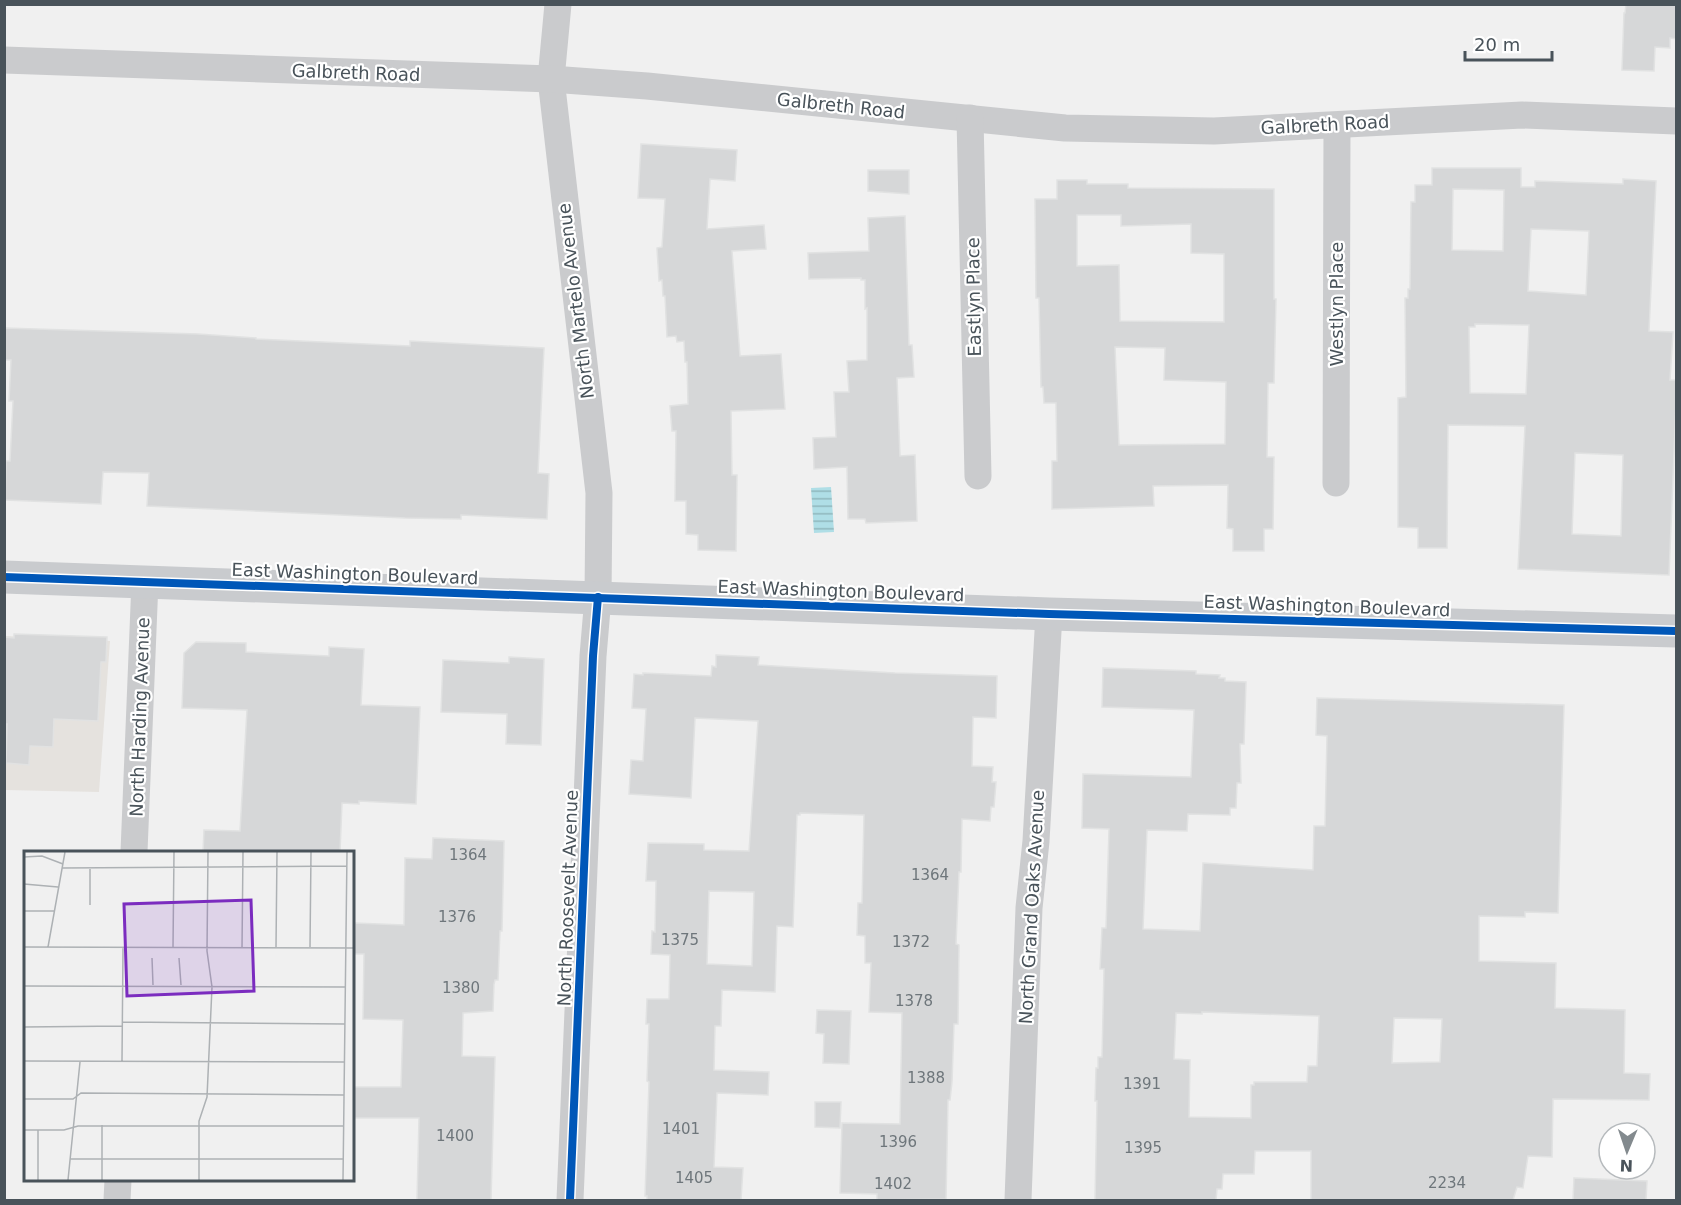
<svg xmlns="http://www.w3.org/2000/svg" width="1681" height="1205" viewBox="0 0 1681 1205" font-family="'DejaVu Sans',sans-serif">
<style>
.commercial{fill:#e5e2de}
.water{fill:url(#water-rules)}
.building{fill:#d6d7d8;stroke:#e1e2e2;stroke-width:1.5;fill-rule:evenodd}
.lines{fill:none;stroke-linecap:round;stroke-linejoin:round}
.street{stroke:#cacbcd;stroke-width:27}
.secondary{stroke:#c9cbce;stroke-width:33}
.cycleway-casing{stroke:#fff;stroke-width:11}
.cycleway{stroke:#0057b8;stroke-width:8}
.labels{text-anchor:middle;stroke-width:4.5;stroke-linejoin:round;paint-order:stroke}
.number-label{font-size:15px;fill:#6e767b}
.street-label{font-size:18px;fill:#49535a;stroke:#fff}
.inset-road{fill:none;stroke:#adb1b4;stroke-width:1.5}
.view{fill:#7b2cbf;fill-opacity:0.15;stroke:#7b2cbf;stroke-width:3}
.inset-edge{fill:none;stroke:#49535a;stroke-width:3}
</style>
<defs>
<pattern id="water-rules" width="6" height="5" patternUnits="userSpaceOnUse" patternTransform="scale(1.5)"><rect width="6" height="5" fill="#afdee6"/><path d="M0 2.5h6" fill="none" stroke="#90b7bd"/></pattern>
</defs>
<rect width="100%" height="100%" fill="#f0f0f0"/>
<polygon class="commercial" points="5,636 110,641 99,792 5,790"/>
<polygon class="water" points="831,487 834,532 814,533 811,488"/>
<g class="building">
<polygon points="1626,4 1677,4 1677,39 1670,38 1670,48 1655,47 1654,71 1622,70 1624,13 1625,13"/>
<polygon points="641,144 737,150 735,181 710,179 707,229 764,225 766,249 732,251 740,356 781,354 785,409 731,411 732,475 737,475 736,551 698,550 698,535 686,534 686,501 675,501 676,431 672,431 670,406 688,404 687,362 685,362 684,341 677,342 676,336 667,337 665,296 663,296 662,280 659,281 657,248 662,247 665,199 638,198"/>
<path d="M1432,168H1521V187H1535V181L1623,184V179L1656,181L1649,331L1673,332L1670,380H1677L1669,575L1518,569L1525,426L1448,425L1447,548H1418V528L1398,527V398L1406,397L1405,298H1408V289H1410L1411,202H1415V185H1432ZM1453,189L1504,190L1503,251L1452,250ZM1531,229L1589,231L1586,295L1528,291ZM1475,324L1529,325L1526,394L1470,393L1469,327H1475ZM1575,453L1623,455L1621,536L1572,534Z"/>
<polygon points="868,170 909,170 909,194 868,191"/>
<path d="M1057,180H1087V184H1128V188L1274,189V299H1276L1274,383H1268L1267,457H1274L1273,529H1264V551H1233V529L1227,528L1228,485L1153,486L1154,506L1052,509V461H1057L1056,403H1044L1043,387H1041L1039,298H1036L1035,199H1057ZM1077,215H1121V226L1191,224V253L1224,254V322L1120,321L1119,265L1077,266ZM1115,347L1165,348L1164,380L1226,382L1225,444L1119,445Z"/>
<polygon points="905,216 909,345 912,345 914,377 897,378 900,456 915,455 917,521 866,523 865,519 848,519 847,467 814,469 813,438 836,437 834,392 849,392 847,361 867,360 867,308 865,309 865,280 861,280 861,278 809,279 808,253 869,251 868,218"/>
<polygon points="4,328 198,334 256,338 256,339 410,346 410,341 544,348 538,473 549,474 547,519 461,515 461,519 405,518 147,506 149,473 103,472 101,504 5,500 6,461 10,461 13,401 9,401 11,360 4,360"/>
<polygon points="14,634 107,637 106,662 101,662 98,721 54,719 53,747 30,746 29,765 6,763 7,724 4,724 4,637 14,638"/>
<polygon points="196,642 246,643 246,652 329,656 329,647 364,649 361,705 420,707 416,804 359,801 359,804 342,803 340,852 203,852 204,830 240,831 247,710 182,708 184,653"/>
<path d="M716,655L759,657L758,665L895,673L997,676L996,718L973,717L972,766L993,767L992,782H996L994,807H991L990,821L962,819L961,872H959L956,944L959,945L958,1024H954L952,1082L950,1100H948L946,1199L877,1200V1194L840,1193L842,1123L900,1124L902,1013L869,1012L871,963H865V936L857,935L858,903H862L864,815L800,813V815H797L793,927L777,926L775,992L722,990L721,1026H715L714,1070L769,1072L768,1095L717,1093L714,1167L743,1168L741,1200H647V1196H645L649,1082L647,1081L649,1024H646L647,999H669L670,955L651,954L652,931L655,932L656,881H646L648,843L704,844V850L749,851L758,721L695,718L691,798L629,794L631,760L643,761L646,709L632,708L634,674L643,675V673L711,676L712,666L716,667ZM709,891L754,892L752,966L707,964Z"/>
<polygon points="509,657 544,659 541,745 506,744 507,714 441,712 443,660 509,663"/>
<path d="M1103,668L1196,671V674L1220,675L1219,678H1225V681L1246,682L1244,744H1240L1241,783H1237L1236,808H1230V815L1188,814L1187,831L1147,830L1143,929L1200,931L1203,863L1313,870L1314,826H1325L1327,736L1316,735L1317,698L1564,705L1558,913L1525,912V917L1479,916V961L1556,963L1555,1008L1625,1010L1624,1073L1650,1074L1649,1100L1553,1099L1552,1157L1528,1156L1523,1188L1517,1187L1513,1200H1311V1151H1255L1254,1174H1223L1222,1189H1217L1216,1200H1095L1097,1101H1095L1096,1068H1098V1057H1102L1104,969H1100L1102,928H1106L1109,829L1082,828L1083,774L1191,777L1194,710L1102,707ZM1202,1012L1319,1016L1317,1066H1308L1307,1082H1254V1085H1251V1118L1189,1117L1190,1060L1174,1059L1176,1013L1202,1014ZM1394,1018L1442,1019L1440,1062L1392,1063Z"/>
<polygon points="433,838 504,841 502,931 500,931 498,980 495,980 494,984 493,1011 463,1013 462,1056 495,1057 491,1200 417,1200 419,1118 352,1118 352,1087 401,1087 403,1020 363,1019 364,954 354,954 355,923 404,925 405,858 432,859"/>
<polygon points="817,1010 851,1011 849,1064 823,1063 824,1034 816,1033"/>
<polygon points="815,1102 841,1102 840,1128 815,1127"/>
<polygon points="1574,1178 1647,1181 1646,1200 1573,1200"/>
</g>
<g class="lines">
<g class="street">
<polyline points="558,4 551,79 599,493 598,597 593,656 570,1200"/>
<polyline points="4,60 551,79 647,86 1065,128 1214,131 1522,115 1676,121"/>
<polyline points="970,118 978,476"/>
<polyline points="1336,483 1337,126"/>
<polyline points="134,852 145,581"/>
<polyline points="117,1200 118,1180"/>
<polyline points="1018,1200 1029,908 1036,841 1049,614"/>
</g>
<polyline class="secondary" points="4,577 1049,614 1676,631"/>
<defs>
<g id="cycleway">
<polyline points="4,577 1049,614 1676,631"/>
<polyline points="570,1200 593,656 598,597"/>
</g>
</defs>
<use href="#cycleway" class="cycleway-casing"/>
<use href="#cycleway" class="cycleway"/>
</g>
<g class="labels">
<g class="number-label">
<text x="468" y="860">1364</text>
<text x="930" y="880">1364</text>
<text x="457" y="922">1376</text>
<text x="680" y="945">1375</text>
<text x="911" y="947">1372</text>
<text x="461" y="993">1380</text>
<text x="914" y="1006">1378</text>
<text x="926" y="1083">1388</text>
<text x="1142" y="1089">1391</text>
<text x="681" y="1134">1401</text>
<text x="455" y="1141">1400</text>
<text x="898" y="1147">1396</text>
<text x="1143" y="1153">1395</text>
<text x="694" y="1183">1405</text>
<text x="1447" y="1188">2234</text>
<text x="893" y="1189">1402</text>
</g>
<g class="street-label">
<text transform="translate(356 73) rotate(2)" y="6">Galbreth Road</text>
<text transform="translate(841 106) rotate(6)" y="6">Galbreth Road</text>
<text transform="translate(1325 125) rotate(-3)" y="6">Galbreth Road</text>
<text transform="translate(974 297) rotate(-91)" y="6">Eastlyn Place</text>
<text transform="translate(576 301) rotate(-97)" y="6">North Martelo Avenue</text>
<text transform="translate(1337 304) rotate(-90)" y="6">Westlyn Place</text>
<text transform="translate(355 574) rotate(2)" y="6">East Washington Boulevard</text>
<text transform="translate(841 591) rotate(2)" y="6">East Washington Boulevard</text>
<text transform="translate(1327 606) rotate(2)" y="6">East Washington Boulevard</text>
<text transform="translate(140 717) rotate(-88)" y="6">North Harding Avenue</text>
<text transform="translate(568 898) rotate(-88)" y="6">North Roosevelt Avenue</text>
<text transform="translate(1032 907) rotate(-87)" y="6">North Grand Oaks Avenue</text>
</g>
</g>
<g transform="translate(24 851)">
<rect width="330" height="330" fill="#f0f0f0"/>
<path class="inset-road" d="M0,6L18,5L39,13M38,17L323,15M66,18V54M0,33L34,36M0,60H30M0,96L330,97M24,96L41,1M149,96L150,1M252,96L253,1M286,96L287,1M218,97L219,1M128,107L129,134M155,107L157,134M0,135L322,136M99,171L321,173M0,176L99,175M0,210L320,211M98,210L99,97M0,248H49L57,242L320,244M78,274V329M0,279H40L54,275H319M46,308H319M14,329V279M44,329L56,211M175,329V270L183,246L188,136L183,100L184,1M319,329L323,1"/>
<path class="view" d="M227,49L230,140L103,145L100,53Z"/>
<rect width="330" height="330" class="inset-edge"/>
</g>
<rect width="1681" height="1205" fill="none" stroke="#49535a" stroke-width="12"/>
<g transform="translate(1627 1151) rotate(182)"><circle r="28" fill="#ffffff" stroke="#b6babd" stroke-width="1.5"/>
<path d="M0-4.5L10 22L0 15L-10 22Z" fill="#838a8e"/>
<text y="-9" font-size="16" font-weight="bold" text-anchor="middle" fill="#49535a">N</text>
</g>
<path d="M1465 51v9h87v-9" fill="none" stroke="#49535a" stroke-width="3"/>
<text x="1474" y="51" font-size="18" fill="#49535a" stroke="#ffffff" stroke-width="4.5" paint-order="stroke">20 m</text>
</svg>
